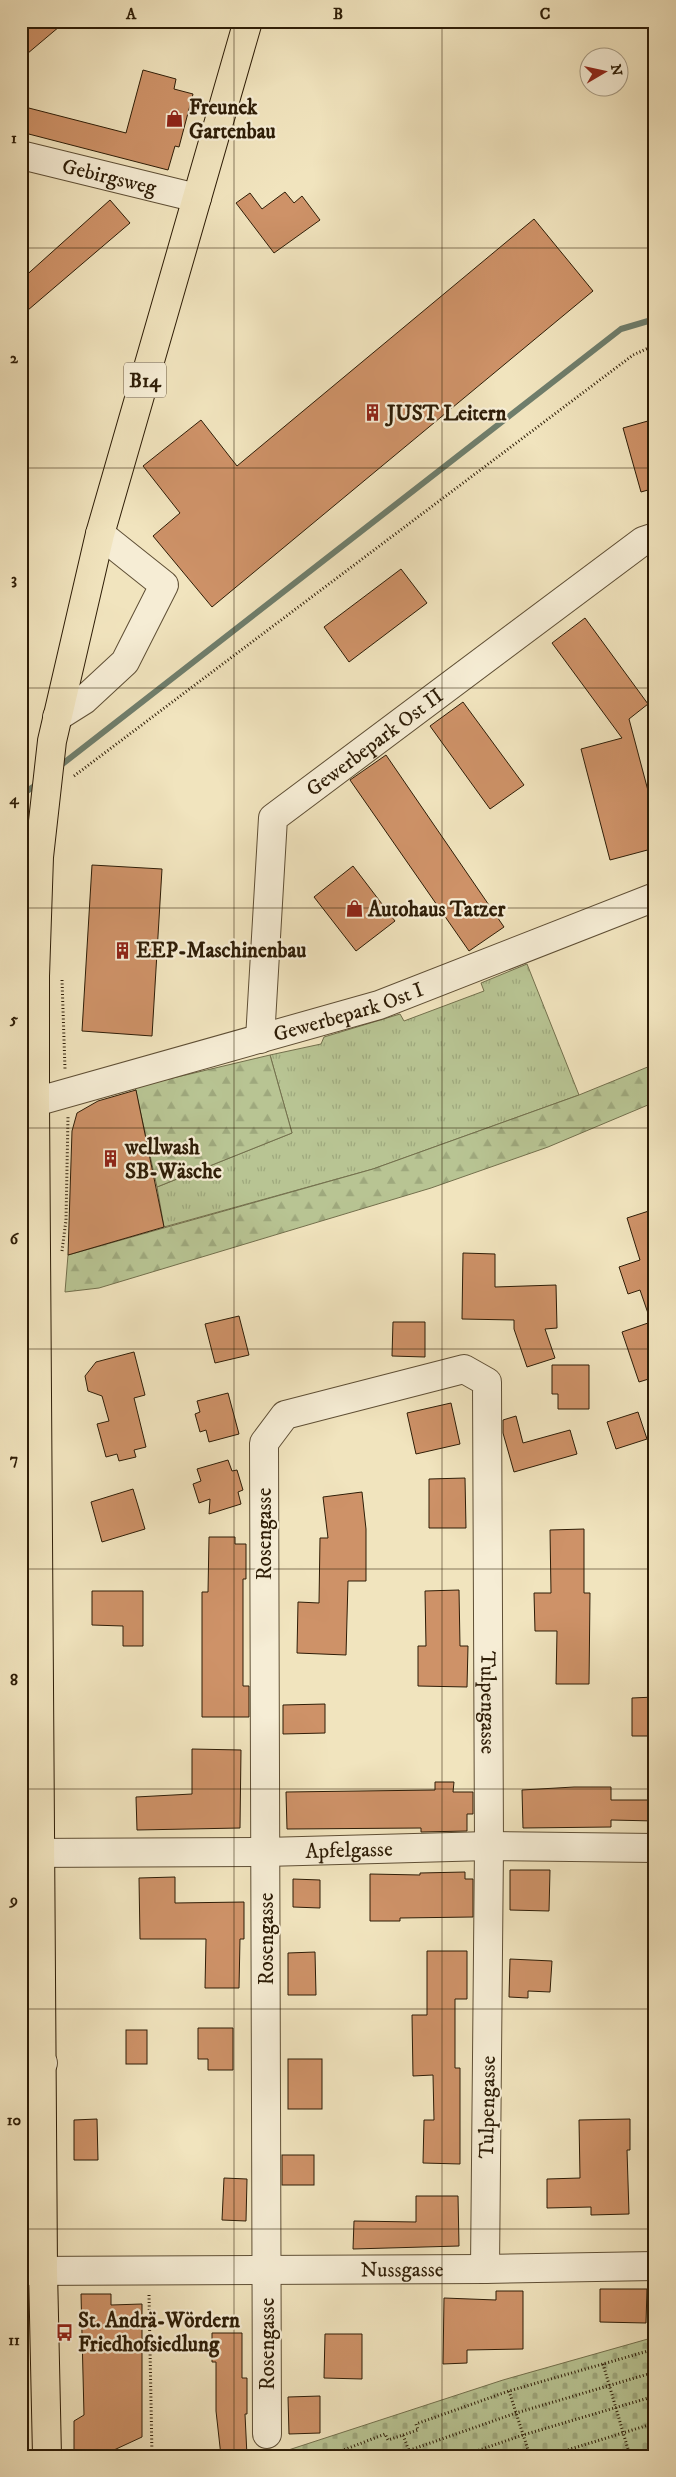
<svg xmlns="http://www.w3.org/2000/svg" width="676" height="2477" viewBox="0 0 676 2477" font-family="'IM FELL DW Pica',serif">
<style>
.grass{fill:url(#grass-tufts);stroke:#73704d}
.forest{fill:url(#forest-firs);stroke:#73704d}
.cemetery{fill:url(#cemetery-stones);stroke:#73704d}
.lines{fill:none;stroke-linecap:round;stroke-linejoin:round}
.stream{stroke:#6f7e6c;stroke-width:6}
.building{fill:#ce9268;stroke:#2e1d07}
.minor-casing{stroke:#5f4f35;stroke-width:30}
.major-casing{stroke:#2e1d07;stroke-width:30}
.path{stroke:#2e1d07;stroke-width:3;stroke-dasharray:1 2.5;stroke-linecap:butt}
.minor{stroke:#f6edd5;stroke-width:28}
.major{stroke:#f1e4be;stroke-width:28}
.grid{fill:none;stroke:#2e1d07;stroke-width:1;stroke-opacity:0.55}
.labels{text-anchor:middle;stroke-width:4.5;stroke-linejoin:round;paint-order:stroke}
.shield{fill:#f6edd5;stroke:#6a5b45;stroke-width:1}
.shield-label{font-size:20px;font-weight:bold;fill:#2e1d07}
.poi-label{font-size:21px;font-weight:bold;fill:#2e1d07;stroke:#f6edd5;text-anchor:start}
.street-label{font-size:21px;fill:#2e1d07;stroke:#f6edd5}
.neatline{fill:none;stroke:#2e1d07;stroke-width:2}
.grid-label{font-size:16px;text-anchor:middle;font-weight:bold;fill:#2e1d07}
</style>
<defs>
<pattern id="grass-tufts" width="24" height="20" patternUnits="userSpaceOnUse" patternTransform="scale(1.25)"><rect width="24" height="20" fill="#b8c493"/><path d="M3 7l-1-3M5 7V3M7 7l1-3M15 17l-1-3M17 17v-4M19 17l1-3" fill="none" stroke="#9ea87d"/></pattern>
<pattern id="forest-firs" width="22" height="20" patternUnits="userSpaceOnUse" patternTransform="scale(1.25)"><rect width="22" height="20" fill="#b8c493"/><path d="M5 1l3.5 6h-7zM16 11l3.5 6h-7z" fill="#9ea87d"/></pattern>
<pattern id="cemetery-stones" width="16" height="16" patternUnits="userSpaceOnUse" patternTransform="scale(1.25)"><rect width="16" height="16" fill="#b8c493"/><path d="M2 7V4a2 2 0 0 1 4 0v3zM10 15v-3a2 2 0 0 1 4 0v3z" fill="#9ea87d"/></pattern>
</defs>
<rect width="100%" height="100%" fill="#f1e4be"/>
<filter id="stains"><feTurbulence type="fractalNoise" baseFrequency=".004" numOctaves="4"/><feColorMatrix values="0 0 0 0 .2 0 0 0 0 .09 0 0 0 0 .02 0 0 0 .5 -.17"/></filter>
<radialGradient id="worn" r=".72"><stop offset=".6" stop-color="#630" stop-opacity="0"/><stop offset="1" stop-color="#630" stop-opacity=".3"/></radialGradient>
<polygon class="grass" points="527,964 579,1095 373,1169 164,1227 157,1187 292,1133 270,1055 321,1044 324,1037 400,1014 404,1021 484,991 481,983"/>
<g class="forest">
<polygon points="270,1055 292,1133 157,1187 135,1087"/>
<polygon points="655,1064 655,1102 548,1147 431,1188 99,1288 65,1292 68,1255 373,1169 579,1095"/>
</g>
<polygon class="cemetery" points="655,2337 655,2456 270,2456 503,2380"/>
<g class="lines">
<g class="stream">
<polyline points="56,769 621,329 655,319"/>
<polyline points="21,795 39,783"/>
</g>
</g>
<g class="building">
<polygon points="28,21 66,21 21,59 21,27"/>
<polygon points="143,70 176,79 174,89 193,94 179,147 175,146 168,170 21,132 21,106 126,133"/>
<polygon points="285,192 294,203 302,196 320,220 274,253 236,203 250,193 262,209"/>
<polygon points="110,200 130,223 21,316 21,280"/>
<polygon points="534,219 593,291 212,607 153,536 180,513 143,466 201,420 237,466"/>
<polygon points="655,419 655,488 641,492 623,428"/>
<polygon points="401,569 427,603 349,662 324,627"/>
<polygon points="585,618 648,704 629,719 655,817 655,848 610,860 581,749 622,738 552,643"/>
<polygon points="463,702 524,785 490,809 430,726"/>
<polygon points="386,755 504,927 469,951 350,780"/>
<polygon points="92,865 162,869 152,1036 82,1031"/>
<polygon points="353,866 395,921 356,951 314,897"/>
<polygon points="136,1090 164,1227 68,1255 72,1131 77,1113 98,1101"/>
<polygon points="655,1209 655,1325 652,1325 640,1290 628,1294 619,1267 640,1260 627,1218"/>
<polygon points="463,1253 495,1254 495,1287 556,1285 557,1328 545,1329 555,1358 527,1367 514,1329 514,1320 462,1319"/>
<polygon points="239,1316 249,1355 215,1363 205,1324"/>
<polygon points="393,1322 425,1322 425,1357 392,1356"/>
<polygon points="648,1323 655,1343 655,1377 639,1382 622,1332"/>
<polygon points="134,1352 145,1395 134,1398 146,1447 134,1450 136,1457 119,1461 117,1454 106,1457 97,1424 109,1421 102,1396 88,1391 85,1376 96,1362"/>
<polygon points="552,1365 589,1365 589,1409 558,1409 558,1394 552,1394"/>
<polygon points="228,1393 239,1434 209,1442 206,1430 200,1432 195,1414 200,1412 197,1401"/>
<polygon points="451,1403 460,1444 416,1454 407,1413"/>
<polygon points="638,1412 647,1439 616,1449 607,1422"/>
<polygon points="516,1416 523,1443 570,1430 577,1454 514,1472 503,1433 503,1420"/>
<polygon points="228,1460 232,1471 237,1470 243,1490 238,1492 241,1504 209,1514 210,1499 199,1503 193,1484 201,1481 197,1469"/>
<polygon points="465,1478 466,1528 429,1528 429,1479"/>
<polygon points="133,1489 145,1529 102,1542 91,1502"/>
<polygon points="362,1492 366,1529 366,1581 348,1581 346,1655 297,1653 298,1602 319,1603 320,1538 328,1538 323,1497"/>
<polygon points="584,1529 584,1593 590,1593 589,1684 556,1684 557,1631 535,1631 534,1593 551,1593 550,1530"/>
<polygon points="209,1537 235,1537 235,1544 246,1544 246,1579 243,1579 243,1686 249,1686 249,1717 202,1717 202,1592 208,1592"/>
<polygon points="459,1590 460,1646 468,1646 467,1687 418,1686 418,1646 426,1646 425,1591"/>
<polygon points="92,1591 143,1591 143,1646 123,1646 123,1626 92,1625"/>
<polygon points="655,1697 655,1736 632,1736 632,1698"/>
<polygon points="325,1704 325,1733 283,1734 283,1705"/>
<polygon points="192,1749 241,1750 240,1828 137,1830 136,1797 192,1794"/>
<polygon points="435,1782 454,1782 453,1792 473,1792 473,1814 467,1814 467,1831 421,1832 421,1828 287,1829 286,1792 435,1790"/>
<polygon points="574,1787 611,1787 611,1800 655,1800 655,1821 611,1820 611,1827 523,1828 522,1790"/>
<polygon points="510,1870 550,1870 549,1911 510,1910"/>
<polygon points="465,1872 465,1879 473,1879 473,1917 400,1918 400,1921 370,1921 370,1874 420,1875 420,1873"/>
<polygon points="175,1877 175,1903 244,1902 244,1939 240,1939 239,1988 205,1988 206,1939 140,1939 139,1878"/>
<polygon points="293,1879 320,1880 320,1908 293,1907"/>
<polygon points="427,1951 467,1951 467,1999 455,1999 455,2068 460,2068 460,2164 423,2163 424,2120 434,2120 433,2075 413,2076 412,2015 427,2015"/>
<polygon points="315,1952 316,1995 288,1995 288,1953"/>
<polygon points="510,1959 552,1961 550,1992 528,1991 528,1998 509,1997"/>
<polygon points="198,2028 233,2028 233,2070 208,2070 208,2059 198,2059"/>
<rect x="126" y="2030" width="21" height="34"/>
<rect x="288" y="2059" width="34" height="50"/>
<polygon points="97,2119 98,2160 74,2160 74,2120"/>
<polygon points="630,2119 630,2150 627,2150 629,2214 591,2215 591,2207 547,2208 547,2179 580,2178 579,2120"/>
<rect x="282" y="2155" width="32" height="30"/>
<polygon points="224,2178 247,2179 246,2221 222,2220"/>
<polygon points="416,2196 458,2196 459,2246 353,2249 354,2221 416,2222"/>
<polygon points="600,2289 647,2289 646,2323 600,2322"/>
<polygon points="496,2291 523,2291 523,2349 467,2350 467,2363 443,2364 444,2298 496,2300"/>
<polygon points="81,2294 111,2294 111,2305 142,2304 142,2437 101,2456 74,2456 74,2421 84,2415"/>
<polygon points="212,2333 242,2333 242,2378 247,2378 247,2414 245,2414 247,2456 221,2456 216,2411 216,2362 212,2362"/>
<polygon points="325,2334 362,2334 362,2379 324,2378"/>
<polygon points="320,2396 320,2433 289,2434 288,2397"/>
</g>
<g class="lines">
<defs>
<g id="minor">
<path id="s1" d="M21,155L197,198"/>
<polyline points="57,717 84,700 125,662 164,585 100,534"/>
<path id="s2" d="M260,1039L273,818L643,541L655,537"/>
<path id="s3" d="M35,1102L379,1005L655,897"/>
<polyline points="21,1600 38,1593"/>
<path id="s4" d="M21,1853L265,1852L489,1846L655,1848"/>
<polyline points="21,2063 43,2063"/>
<path id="s5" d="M21,2271L485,2269L655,2266"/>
<path id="s6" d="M267,2434L264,1443L285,1415L464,1369L487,1382L489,1846L485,2269"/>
</g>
<polyline id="major" points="47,2456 43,2270 35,1102 35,976 39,857 52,741 100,534 248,21"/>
</defs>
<use href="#minor" class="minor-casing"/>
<use href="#major" class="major-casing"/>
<g class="path">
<polyline points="74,776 633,355 655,345"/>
<polyline points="62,980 65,1069"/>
<polyline points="62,1251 66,1220 68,1117"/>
<polyline points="149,2295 152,2456"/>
<polyline points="603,2364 630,2456"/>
<polyline points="509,2391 530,2456"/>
<polyline points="403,2435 418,2430 416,2424 509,2391 655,2349"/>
<polyline points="328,2456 385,2434 388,2440 403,2435 411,2456"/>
<polyline points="393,2456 516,2413 655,2372"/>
<polyline points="462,2456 523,2435 655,2396"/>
<polyline points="548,2456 655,2423"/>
<polyline points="630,2456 655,2449"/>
</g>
<use href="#minor" class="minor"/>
<use href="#major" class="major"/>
</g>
<path class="grid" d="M234,21V2456M442,21V2456M21,248H655M21,468H655M21,688H655M21,908H655M21,1128H655M21,1349H655M21,1569H655M21,1789H655M21,2009H655M21,2229H655"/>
<defs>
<symbol id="shop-bare" viewBox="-9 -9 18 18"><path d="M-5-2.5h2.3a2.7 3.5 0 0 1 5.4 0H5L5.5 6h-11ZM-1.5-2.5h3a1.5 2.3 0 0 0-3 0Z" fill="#8f2418" stroke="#f6edd5" stroke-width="2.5" paint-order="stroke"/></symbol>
<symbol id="building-bare" viewBox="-9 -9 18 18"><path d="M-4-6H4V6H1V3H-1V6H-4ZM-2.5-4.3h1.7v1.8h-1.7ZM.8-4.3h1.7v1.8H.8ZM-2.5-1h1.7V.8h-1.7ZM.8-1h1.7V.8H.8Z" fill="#8f2418" stroke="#f6edd5" stroke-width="2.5" paint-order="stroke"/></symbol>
<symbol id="bus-bare" viewBox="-9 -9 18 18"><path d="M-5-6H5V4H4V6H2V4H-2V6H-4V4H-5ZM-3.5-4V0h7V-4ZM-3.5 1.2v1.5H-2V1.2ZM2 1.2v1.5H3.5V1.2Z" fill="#8f2418" stroke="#f6edd5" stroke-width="2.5" paint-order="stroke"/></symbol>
</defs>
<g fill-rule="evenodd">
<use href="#shop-bare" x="162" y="106" width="25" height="25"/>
<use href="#building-bare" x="360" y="400" width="25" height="25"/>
<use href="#shop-bare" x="342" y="896" width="25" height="25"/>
<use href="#building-bare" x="110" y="938" width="25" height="25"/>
<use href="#building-bare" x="98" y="1146" width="25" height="25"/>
<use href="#bus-bare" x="52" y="2320" width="25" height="25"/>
</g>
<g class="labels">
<rect class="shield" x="124" y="362.5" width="42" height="35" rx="4"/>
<g class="shield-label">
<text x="145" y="387">B14</text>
</g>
<g class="poi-label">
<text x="189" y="114">Freunek<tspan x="189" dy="24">Gartenbau</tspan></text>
<text x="387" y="420">JUST Leitern</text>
<text x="368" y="916">Autohaus Tatzer</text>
<text x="136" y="957">EEP-Maschinenbau</text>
<text x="125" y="1154">wellwash<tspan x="125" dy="24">SB-Wäsche</tspan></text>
<text x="78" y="2327">St. Andrä-Wördern<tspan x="78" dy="24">Friedhofsiedlung</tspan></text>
</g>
<g class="street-label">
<text dy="7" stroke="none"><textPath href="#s1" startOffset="91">Gebirgsweg</textPath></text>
<text dy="7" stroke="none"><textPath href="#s2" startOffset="348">Gewerbepark Ost II</textPath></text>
<text dy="7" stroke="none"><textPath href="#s3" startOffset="326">Gewerbepark Ost I</textPath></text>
<text transform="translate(264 1534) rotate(-90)" y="7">Rosengasse</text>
<text dy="7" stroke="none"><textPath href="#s6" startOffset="1558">Tulpengasse</textPath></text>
<text dy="7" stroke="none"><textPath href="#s4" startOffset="328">Apfelgasse</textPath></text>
<text transform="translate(266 1939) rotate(-90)" y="7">Rosengasse</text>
<text transform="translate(487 2107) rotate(-89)" y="7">Tulpengasse</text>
<text dy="7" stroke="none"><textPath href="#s5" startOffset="381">Nussgasse</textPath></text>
<text transform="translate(267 2344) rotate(-90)" y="7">Rosengasse</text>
</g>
</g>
<rect width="676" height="2477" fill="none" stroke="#f1e4be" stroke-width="55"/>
<g transform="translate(604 72) rotate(81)"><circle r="24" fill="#f6edd5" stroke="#a69a83"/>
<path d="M0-4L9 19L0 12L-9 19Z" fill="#8f2418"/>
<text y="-8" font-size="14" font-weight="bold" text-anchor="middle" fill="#2e1d07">N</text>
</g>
<rect x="28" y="28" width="620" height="2422" class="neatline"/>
<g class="grid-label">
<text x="131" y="19">A</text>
<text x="338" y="19">B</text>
<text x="545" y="19">C</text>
<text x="14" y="143">1</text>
<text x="14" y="363">2</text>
<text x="14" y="584">3</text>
<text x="14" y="804">4</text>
<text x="14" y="1024">5</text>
<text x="14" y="1244">6</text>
<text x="14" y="1464">7</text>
<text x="14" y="1685">8</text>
<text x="14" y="1905">9</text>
<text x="14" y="2125">10</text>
<text x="14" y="2345">11</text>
</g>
<rect width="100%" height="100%" filter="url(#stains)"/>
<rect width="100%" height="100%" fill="url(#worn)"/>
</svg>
